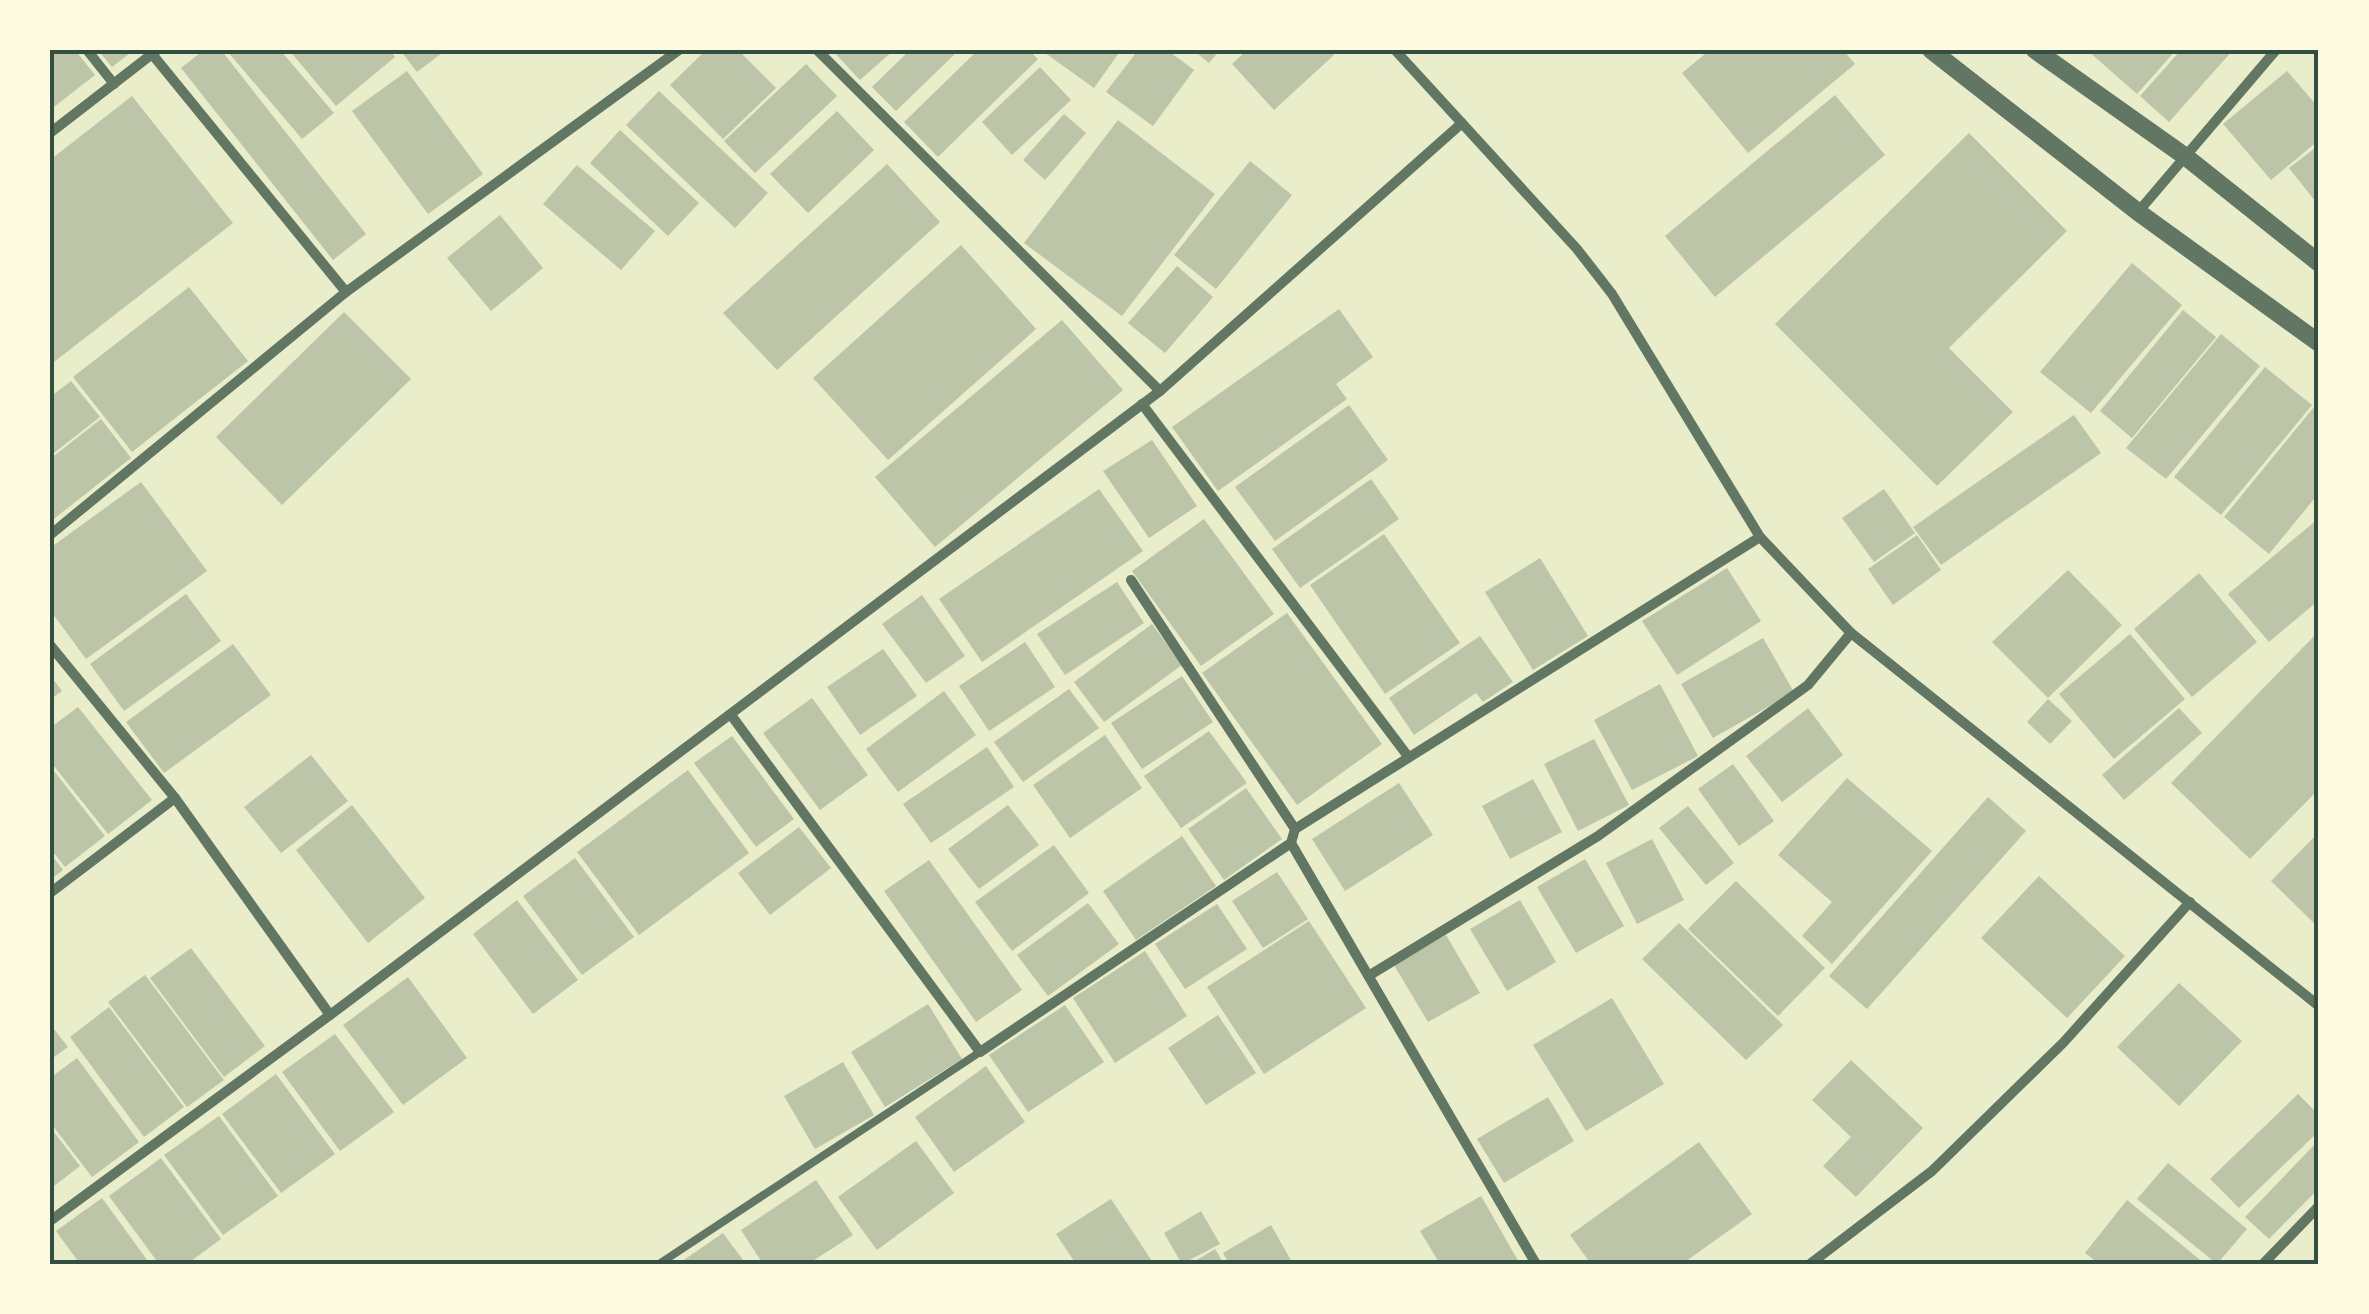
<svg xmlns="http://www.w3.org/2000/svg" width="2369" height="1314" viewBox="0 0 2369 1314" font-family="'Noto Sans',sans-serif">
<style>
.building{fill:#bcc5a7}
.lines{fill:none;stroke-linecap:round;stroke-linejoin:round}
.service{stroke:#617663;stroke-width:8}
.minor{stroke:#617663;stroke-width:10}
.tertiary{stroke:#617663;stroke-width:18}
.neatline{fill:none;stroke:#344e41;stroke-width:4}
</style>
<rect width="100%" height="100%" fill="#e9edc9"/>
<g class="building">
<polygon points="50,50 75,50 95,75 50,110"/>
<polygon points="98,50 134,50 112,67"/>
<polygon points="204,50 221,50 366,234 333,260 181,68"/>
<polygon points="231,50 280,50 334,113 302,139 228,52"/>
<polygon points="289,50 389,50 395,57 336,106"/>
<polygon points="400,50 446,50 417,72"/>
<polygon points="706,50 738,50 776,88 723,139 670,85"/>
<polygon points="832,50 894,50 860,80"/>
<polygon points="910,50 959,50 896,111 872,87"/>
<polygon points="978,50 1028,50 1038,59 938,157 904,122"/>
<polygon points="1041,50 1121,50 1094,88"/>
<polygon points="1138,50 1167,50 1194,70 1153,126 1106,92"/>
<polygon points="1193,50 1220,50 1209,63"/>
<polygon points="1247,50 1329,50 1334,55 1274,110 1232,64"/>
<polygon points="1710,50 1843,50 1855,64 1748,153 1682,73"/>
<polygon points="2087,50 2176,50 2137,94"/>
<polygon points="2181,50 2233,50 2169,122 2140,96"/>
<polygon points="806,64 837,96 755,173 724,141"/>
<polygon points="1040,67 1071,100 1012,155 982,122"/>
<polygon points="407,71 483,174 428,214 352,111"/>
<polygon points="2287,71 2319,108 2319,140 2271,180 2223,124"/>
<polygon points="659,91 768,193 735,228 626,125"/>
<polygon points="1835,95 1885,155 1715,297 1665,236"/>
<polygon points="132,96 233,223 50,365 50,160"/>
<polygon points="837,111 874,150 808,213 770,174"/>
<polygon points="1064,114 1086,133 1045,180 1023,160"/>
<polygon points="1118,120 1215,194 1122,316 1024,243"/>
<polygon points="620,130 699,203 668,236 590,163"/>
<polygon points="1969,133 2067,231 1949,348 2013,412 1937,486 1775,324"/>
<polygon points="2319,145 2319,206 2289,168"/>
<polygon points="1250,161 1292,195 1216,289 1174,255"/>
<polygon points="887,164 940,222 777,370 723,313"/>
<polygon points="577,165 655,231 621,270 543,204"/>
<polygon points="500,215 543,268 491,311 447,258"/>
<polygon points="961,245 1036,329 888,460 813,378"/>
<polygon points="2132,263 2182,305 2091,413 2040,372"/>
<polygon points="1177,266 1213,297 1165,353 1128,323"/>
<polygon points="189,287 248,361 132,452 73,377"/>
<polygon points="1339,309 1373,357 1336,384 1347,399 1218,491 1172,427"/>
<polygon points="2183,310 2216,337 2132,438 2100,411"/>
<polygon points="344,312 411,379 282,505 216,437"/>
<polygon points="1062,320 1123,390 935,547 875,477"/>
<polygon points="2221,334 2260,366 2166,479 2126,448"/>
<polygon points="2265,367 2312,405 2221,515 2174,477"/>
<polygon points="71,381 100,417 50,456 50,397"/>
<polygon points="2319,401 2319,493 2269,554 2224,517"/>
<polygon points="1349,405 1388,460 1275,541 1235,487"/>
<polygon points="2074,415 2101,453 1941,565 1913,527"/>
<polygon points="101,419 131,458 50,522 50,459"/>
<polygon points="1152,440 1197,506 1149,538 1103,471"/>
<polygon points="1371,479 1399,519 1300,588 1272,549"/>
<polygon points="141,482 207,571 86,659 50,610 50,548"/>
<polygon points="1099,489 1143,551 982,662 939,599"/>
<polygon points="1884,489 1915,533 1874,562 1842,518"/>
<polygon points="2319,518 2319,600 2269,642 2228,594"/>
<polygon points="1204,519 1274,614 1201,666 1132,571"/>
<polygon points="1384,534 1460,643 1385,694 1310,585"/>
<polygon points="1917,535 1941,570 1893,605 1868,569"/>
<polygon points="1540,558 1588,636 1533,670 1485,592"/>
<polygon points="1727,568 1761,621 1677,675 1642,621"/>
<polygon points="2068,570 2122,625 2048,698 1992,642"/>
<polygon points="2199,573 2257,642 2192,697 2134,629"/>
<polygon points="1117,582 1144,623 1065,675 1037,634"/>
<polygon points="186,594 221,641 124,711 90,664"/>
<polygon points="922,595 965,656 926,683 882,624"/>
<polygon points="1287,613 1382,744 1297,805 1202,673"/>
<polygon points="1152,624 1182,665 1104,722 1074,682"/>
<polygon points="2319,631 2319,789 2250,859 2171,783"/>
<polygon points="2130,634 2185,699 2114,759 2059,694"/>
<polygon points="1480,636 1513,682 1483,702 1476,693 1414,735 1389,698"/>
<polygon points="1763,638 1794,692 1713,738 1681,684"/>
<polygon points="1025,642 1055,687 989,731 959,686"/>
<polygon points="233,644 271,695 164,773 126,722"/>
<polygon points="883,649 917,696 860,735 827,687"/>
<polygon points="50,675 62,691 50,700"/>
<polygon points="1182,676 1213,722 1142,769 1111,723"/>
<polygon points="1660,684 1698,756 1632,790 1594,720"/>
<polygon points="1069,689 1099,728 1023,782 994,742"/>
<polygon points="944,691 976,735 898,792 866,749"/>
<polygon points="812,698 868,775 820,810 763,733"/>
<polygon points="2048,699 2072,721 2050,744 2027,722"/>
<polygon points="78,707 152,800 108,834 50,761 50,728"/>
<polygon points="1808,708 1843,755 1782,802 1746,756"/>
<polygon points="2179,708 2202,733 2124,800 2102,775"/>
<polygon points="1209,731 1247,783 1181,828 1144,776"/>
<polygon points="1105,735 1142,788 1070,838 1033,785"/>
<polygon points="732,736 794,819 756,847 694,763"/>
<polygon points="1594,739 1629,805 1578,831 1544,764"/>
<polygon points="987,747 1014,787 931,843 903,804"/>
<polygon points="311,755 348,801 281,853 244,807"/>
<polygon points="1733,764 1774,821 1739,846 1698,789"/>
<polygon points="50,766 105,836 65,867 50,848"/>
<polygon points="688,770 749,853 639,935 577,852"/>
<polygon points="1847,778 1932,851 1832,964 1802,936 1832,902 1778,855"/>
<polygon points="1533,779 1562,832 1510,859 1482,806"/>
<polygon points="1399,783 1433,835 1345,891 1312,839"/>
<polygon points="1246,788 1282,839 1224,880 1188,829"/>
<polygon points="1988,797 2026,831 1867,1009 1829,976"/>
<polygon points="352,805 425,898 368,943 296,850"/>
<polygon points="1008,805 1039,845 979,889 948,849"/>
<polygon points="1688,806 1734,863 1706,885 1659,828"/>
<polygon points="799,827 831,868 770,915 738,873"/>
<polygon points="2319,832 2319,928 2271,881"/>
<polygon points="1182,836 1216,886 1136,940 1103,891"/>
<polygon points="1652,839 1684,900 1637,924 1606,863"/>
<polygon points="1054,845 1089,893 1012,951 975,902"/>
<polygon points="50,853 63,870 50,880"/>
<polygon points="575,858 634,937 582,975 523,896"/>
<polygon points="1585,859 1624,926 1576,953 1537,887"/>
<polygon points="929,860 1022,990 976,1022 884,891"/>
<polygon points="1277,872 1308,919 1263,948 1232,901"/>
<polygon points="2039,876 2125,956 2067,1018 1981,938"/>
<polygon points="1736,881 1825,968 1778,1016 1688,929"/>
<polygon points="517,900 578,980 533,1014 473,934"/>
<polygon points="1520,900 1556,962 1507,991 1470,929"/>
<polygon points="1088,903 1119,944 1048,996 1017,955"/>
<polygon points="1217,904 1247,949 1185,989 1155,944"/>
<polygon points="1309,921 1366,1008 1264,1074 1207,987"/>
<polygon points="1679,923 1783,1025 1746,1060 1642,959"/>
<polygon points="1446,935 1480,993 1428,1022 1394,965"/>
<polygon points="191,948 265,1046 224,1077 150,978"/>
<polygon points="1145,951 1187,1016 1115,1063 1073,998"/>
<polygon points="145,975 224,1080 187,1107 108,1002"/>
<polygon points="408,977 467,1058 403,1105 343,1025"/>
<polygon points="2179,983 2242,1041 2179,1106 2117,1047"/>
<polygon points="1612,998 1664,1084 1586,1131 1533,1045"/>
<polygon points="928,1004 962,1059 885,1107 851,1052"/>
<polygon points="1065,1005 1104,1062 1028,1112 989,1055"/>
<polygon points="109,1007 184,1107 144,1137 70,1037"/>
<polygon points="1218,1015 1256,1073 1206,1105 1168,1048"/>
<polygon points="50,1024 68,1047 50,1060"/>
<polygon points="335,1034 394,1112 340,1151 282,1072"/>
<polygon points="77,1058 139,1142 92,1177 50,1122 50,1078"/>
<polygon points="1851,1060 1923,1128 1856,1197 1823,1166 1851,1137 1812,1100"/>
<polygon points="843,1062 874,1115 815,1149 784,1096"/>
<polygon points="986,1066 1025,1122 954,1172 915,1117"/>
<polygon points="276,1074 335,1154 281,1193 222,1114"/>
<polygon points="2298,1094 2319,1115 2319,1131 2239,1208 2210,1179"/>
<polygon points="1548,1097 1574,1141 1504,1183 1477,1139"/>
<polygon points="219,1116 278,1196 223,1235 164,1155"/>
<polygon points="50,1127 80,1166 50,1189"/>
<polygon points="2319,1140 2319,1188 2269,1239 2245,1217"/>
<polygon points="916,1141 954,1193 877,1250 838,1197"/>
<polygon points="1699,1142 1752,1214 1682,1264 1591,1264 1570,1235"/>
<polygon points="161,1158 221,1239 187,1264 159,1264 109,1196"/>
<polygon points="2168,1163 2247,1229 2217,1264 2137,1199"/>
<polygon points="816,1180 853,1235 808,1264 763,1264 741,1230"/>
<polygon points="1481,1196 1520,1264 1440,1264 1420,1231"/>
<polygon points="102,1198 150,1264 80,1264 56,1231"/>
<polygon points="1111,1199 1154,1264 1076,1264 1056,1234"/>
<polygon points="2127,1200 2205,1264 2099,1264 2085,1253"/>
<polygon points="1201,1211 1220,1244 1182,1264 1164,1233"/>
<polygon points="1271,1225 1293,1264 1229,1264 1223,1253"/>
<polygon points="723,1233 746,1264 678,1264"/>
<polygon points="1215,1249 1224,1264 1190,1264"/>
</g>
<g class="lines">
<polyline class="service" points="659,1264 980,1052"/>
<g class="minor">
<polyline points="87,50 114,84"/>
<polyline points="817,50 1160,391"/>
<polyline points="1395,50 1577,249 1612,294 1760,537 1851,633 2319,1006"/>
<polyline points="152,54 346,292"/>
<polyline points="50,133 156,51"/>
<polyline points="2138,212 2276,50"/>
<polyline points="1142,404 1407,755"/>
<polyline points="50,535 346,292 679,50"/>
<polyline points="1131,580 1295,829"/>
<polyline points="50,645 175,798 330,1015"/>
<polyline points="731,715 980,1052 1291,843 1295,829 1760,537"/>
<polyline points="1291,843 1536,1264"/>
<polyline points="50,893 175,798"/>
<polyline points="1370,975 1598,836 1808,685 1851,633"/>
<polyline points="50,1221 330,1015 1160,391 1462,123"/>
<polyline points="1810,1264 1932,1171 2063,1043 2190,902"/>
<polyline points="2263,1264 2319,1206"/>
</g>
<g class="tertiary">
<polyline points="1931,50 2138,212 2319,343"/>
<polyline points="2035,50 2186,157 2319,263"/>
</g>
</g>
<rect width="2369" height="1314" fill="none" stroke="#fefae0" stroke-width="105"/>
<rect x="52" y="52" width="2264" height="1210" class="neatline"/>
</svg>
